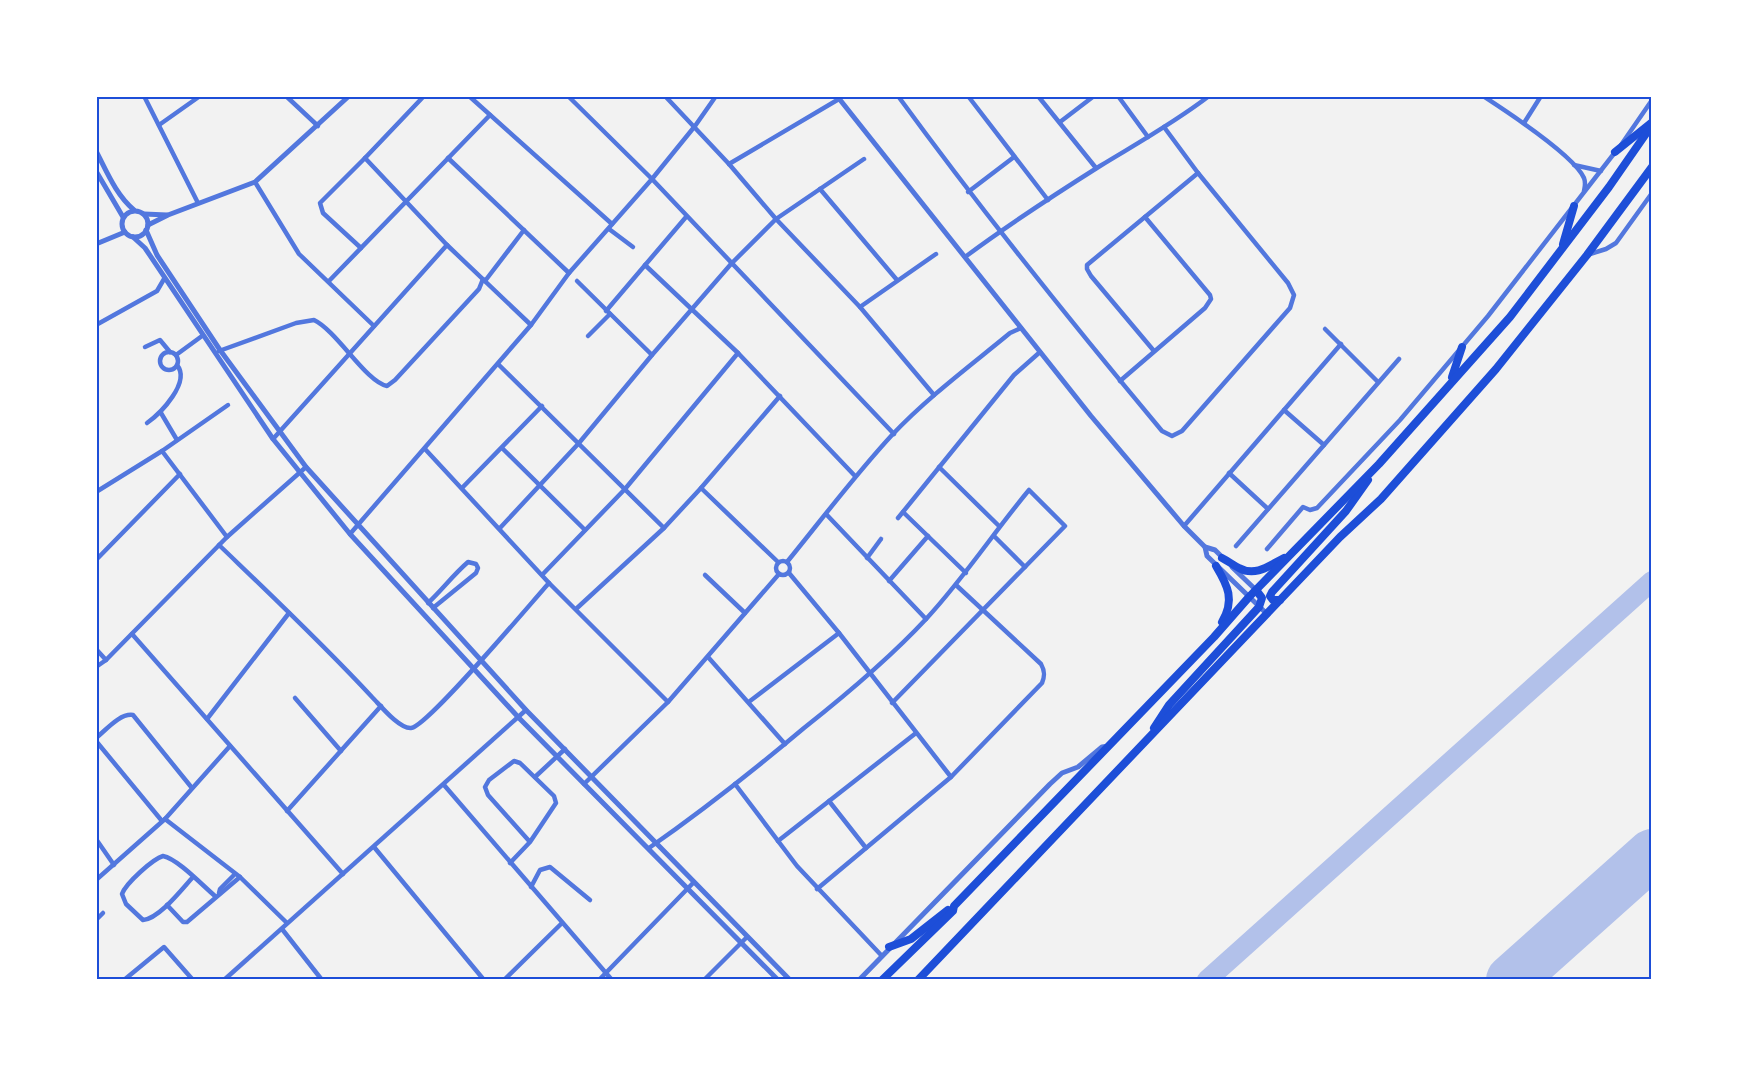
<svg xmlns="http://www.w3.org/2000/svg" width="1748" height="1076" viewBox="0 0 1748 1076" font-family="Helvetica,sans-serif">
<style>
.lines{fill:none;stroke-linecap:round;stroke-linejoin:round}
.taxiway{stroke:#b2c1ea;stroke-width:20}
.runway{stroke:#b2c1ea;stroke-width:50}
.minor{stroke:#5277de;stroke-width:4.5}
.tertiary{stroke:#5277de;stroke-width:5}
.trunk{stroke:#1d4ed8;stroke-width:8}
.neatline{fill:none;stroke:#1d4ed8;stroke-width:2}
</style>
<rect width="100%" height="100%" fill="#f2f2f2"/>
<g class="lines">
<polyline class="taxiway" points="1207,980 1652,581"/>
<polyline class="runway" points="1511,980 1652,854"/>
<g class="minor">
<polyline points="144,96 198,203"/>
<polyline points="286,96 318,126"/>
<polyline points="469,96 612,224"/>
<polyline points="568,96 652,179 894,434"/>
<polyline points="665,96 729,164 776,219 860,307 934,395"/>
<path d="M898,96C982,211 1071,322 1162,431L1172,436L1182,431L1290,308L1294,295L1288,283L1198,173L1164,127"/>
<polyline points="968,96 1048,200"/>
<polyline points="1038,96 1096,168"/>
<polyline points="1118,96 1148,137"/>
<path d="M1483,96C1506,111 1574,155 1584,178C1586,183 1585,186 1584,191"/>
<polyline points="1060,122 1094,96"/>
<polyline points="1524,123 1541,96"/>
<polyline points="159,125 200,96"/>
<polyline points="1621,145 1652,100"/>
<polyline points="365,158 447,245 531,325"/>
<polyline points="448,158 569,273"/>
<polyline points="729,164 839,99"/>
<polyline points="1574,165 1601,171"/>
<polyline points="255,182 299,254 374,326"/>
<polyline points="820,189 897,280"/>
<polyline points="968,192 1014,157"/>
<polyline points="609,229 633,247"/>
<polyline points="361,248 323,213 320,203 365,158 424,96"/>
<polyline points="1587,255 1606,249 1616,243 1652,193"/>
<path d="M965,257C1008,225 1054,195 1100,166C1136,144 1174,123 1209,96"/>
<polyline points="645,265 738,353 855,476"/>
<polyline points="329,281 490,115"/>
<polyline points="485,281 524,230"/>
<polyline points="577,281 652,355"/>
<polyline points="860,307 936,254"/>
<polyline points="606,311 686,217"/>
<polyline points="96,325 157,291 164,279"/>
<polyline points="1325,329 1378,382"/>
<polyline points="588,336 610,314"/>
<polyline points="145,347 160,340 170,352"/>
<path d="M219,351L296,323L314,320C337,331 366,382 387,386L395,380L479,289L483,279"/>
<polyline points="1154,351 1091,276 1087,269 1087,265 1198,173"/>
<circle cx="169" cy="361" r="9"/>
<polyline points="176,355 202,336"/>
<polyline points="498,364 664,528"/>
<polyline points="1120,381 1205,308 1211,299 1210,295 1145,217"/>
<polyline points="1284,410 1324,445"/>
<polyline points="161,413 177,440"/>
<path d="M147,423C161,413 191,382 177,365"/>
<polyline points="273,439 447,245"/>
<polyline points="502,448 585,530"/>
<polyline points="425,449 549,583 668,702"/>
<polyline points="162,451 227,537"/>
<polyline points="939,467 999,526"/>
<polyline points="1229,473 1268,509"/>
<polyline points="462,488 542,406"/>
<polyline points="701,488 778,562"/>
<polyline points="96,492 162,451 228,405"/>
<polyline points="903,512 966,573"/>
<polyline points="826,514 926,619"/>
<polyline points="898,518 1014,375 1040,352"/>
<polyline points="1184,526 1341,344"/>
<polyline points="500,528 579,443 652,355 731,264 776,219 864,159"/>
<polyline points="350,534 531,325 569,273 652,179 695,126 716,96"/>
<polyline points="994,536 1025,567"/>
<path d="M219,545C271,595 323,644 372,697C380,705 399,729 411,728C427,727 531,603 549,583"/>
<polyline points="1236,546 1399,359"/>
<polyline points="1267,549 1303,507 1310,510 1317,508 1400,420 1488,316 1616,151"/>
<polyline points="867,558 881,539"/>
<polyline points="96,560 180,474"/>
<circle cx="783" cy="568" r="7"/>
<path d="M787,562C822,519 855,475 892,435C928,397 970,366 1010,333L1021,328"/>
<polyline points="789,573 839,633 951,777"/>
<polyline points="543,574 625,489 738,353"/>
<polyline points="705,575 745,613"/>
<polyline points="889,581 928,536"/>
<path d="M428,603C442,590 453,575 468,562L476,564L478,568L476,573L433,608"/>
<polyline points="576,609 664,528 701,488 780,396"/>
<polyline points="132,634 343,874"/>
<polyline points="96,649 106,660"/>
<polyline points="708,657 785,744"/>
<polyline points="96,667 106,660 227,537 306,467"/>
<polyline points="295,698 341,751"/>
<polyline points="750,701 839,633"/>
<polyline points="207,719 289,613"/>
<path d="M96,738C106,730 120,713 133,715L192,788"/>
<polyline points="96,741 162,821"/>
<polyline points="535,777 565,749"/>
<polyline points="584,784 668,702 779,574"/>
<polyline points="735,784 797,866 881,955"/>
<polyline points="444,785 612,980"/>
<polyline points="829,801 866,848"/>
<polyline points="287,811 381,706"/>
<polyline points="165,819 240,877 287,923"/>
<polyline points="96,839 114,865"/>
<polyline points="778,841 916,733"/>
<polyline points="374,847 484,980"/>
<path d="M649,848C702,811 754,770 804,728C847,694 889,659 927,618C964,578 994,532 1029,490L1065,526L892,703"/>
<polyline points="510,863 530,842 556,803 554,796 520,763 514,761 489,780 485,787 488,795 530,842"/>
<path d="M193,877C182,889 159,919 143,920L126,904L122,894C126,883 153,859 163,856C178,859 203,886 215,896"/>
<polyline points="96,880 165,819 230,746"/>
<polyline points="531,887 540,870 550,867 590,900"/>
<path d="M817,889L951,777L1042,683C1045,676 1045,671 1041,664L956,585"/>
<polyline points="219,893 220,889 235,874"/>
<polyline points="167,905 183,922 187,922 240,877"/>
<polyline points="96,920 103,913"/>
<polyline points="282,929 322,980"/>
<polyline points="124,980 164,947 193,980"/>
<polyline points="224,980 526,710"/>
<polyline points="504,980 562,923"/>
<polyline points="599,980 694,882"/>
<polyline points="704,980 747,937"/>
</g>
<g class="tertiary">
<polyline points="837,96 1091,416 1184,526 1205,547 1215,550 1223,558"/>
<path d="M96,151C107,172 116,195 134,210"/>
<polyline points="96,171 123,217"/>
<circle cx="135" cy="224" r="13"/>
<polyline points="144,214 167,215"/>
<polyline points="148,225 168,215 255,182 349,96"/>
<polyline points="146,230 157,255 220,350 306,467 526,710 790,980"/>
<polyline points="133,237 145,248 273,439 350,534 519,718 778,980"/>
<polyline points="96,244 125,232"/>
<polyline points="1205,547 1207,556 1267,614"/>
<polyline points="1232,567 1256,590"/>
<polyline points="859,980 1050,784 1062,773 1078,767 1102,747 1109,746"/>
</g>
<g class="trunk">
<polyline points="1615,152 1651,123"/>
<polyline points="1563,244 1574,206"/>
<polyline points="1452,377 1462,347"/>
<path d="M1222,558C1228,561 1233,565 1239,568C1255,577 1269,566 1284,558"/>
<path d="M1216,566C1228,586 1235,600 1222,622"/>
<polyline points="1280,600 1273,600 1270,596 1272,592 1346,511 1368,480"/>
<polyline points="1154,728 1169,705 1259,607 1262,598 1256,590"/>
<polyline points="889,947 911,939 948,910"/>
<polyline points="882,980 953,911 954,906 1214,637 1249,597 1379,464 1510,317 1609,187 1652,125"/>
<polyline points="918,980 1340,537 1381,499 1496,369 1587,255 1652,167"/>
</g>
</g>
<rect width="1748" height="1076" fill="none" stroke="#ffffff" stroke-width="195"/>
<rect x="98" y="98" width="1552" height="880" class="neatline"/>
</svg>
